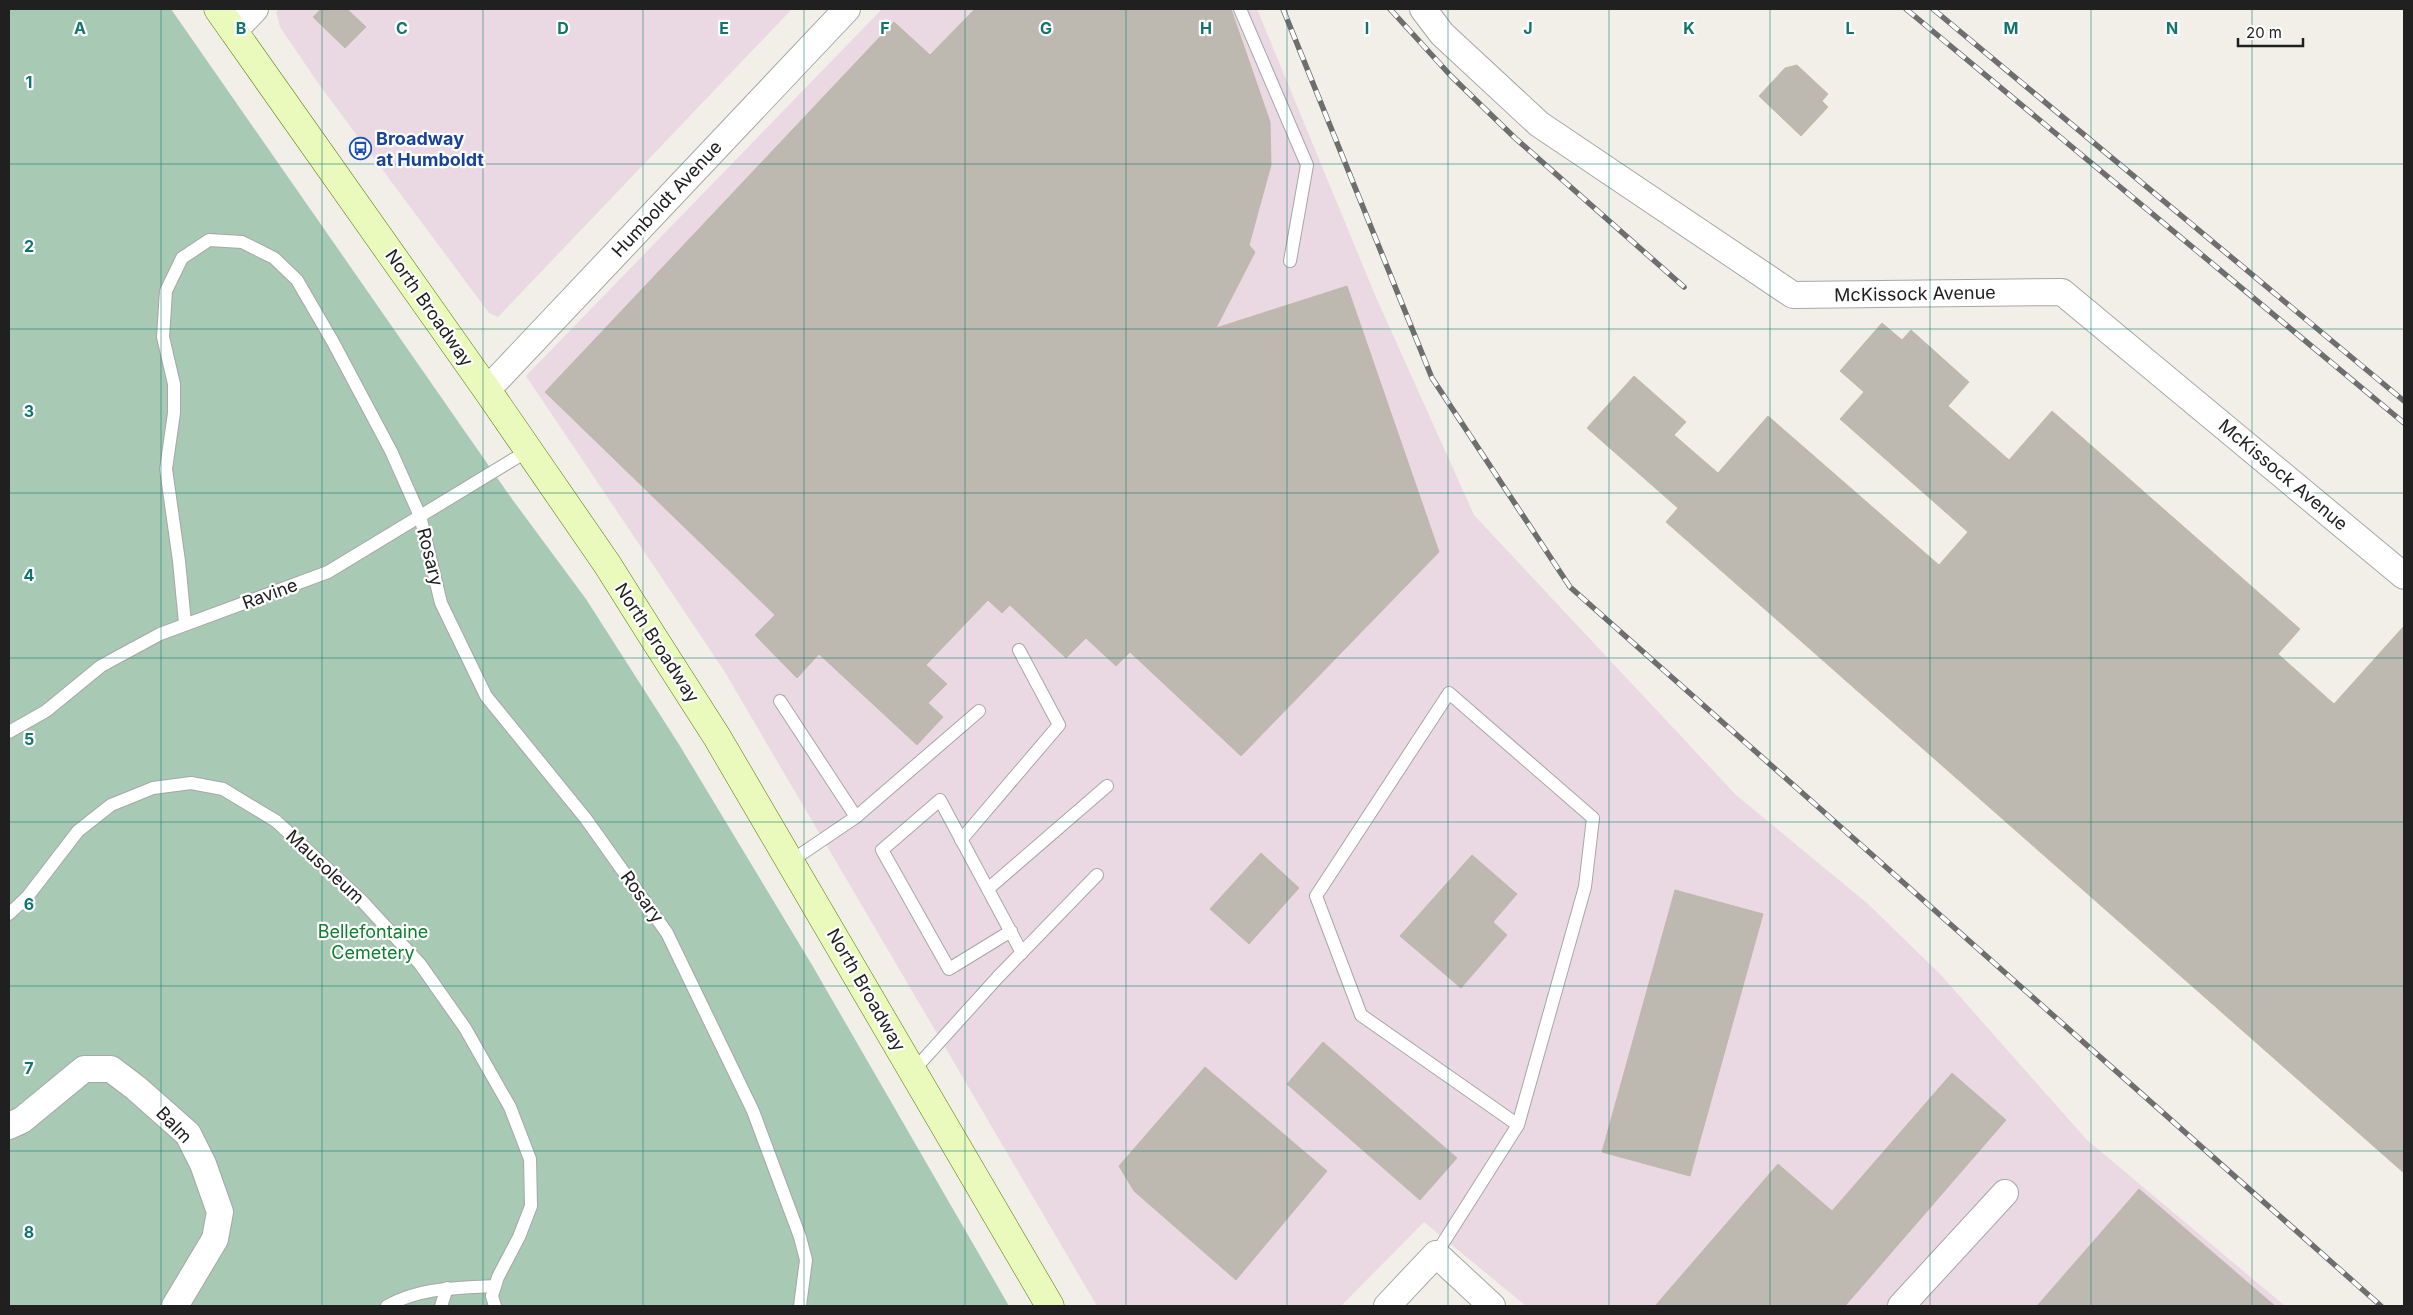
<svg xmlns="http://www.w3.org/2000/svg" width="2413" height="1315" viewBox="0 0 2413 1315" font-family="Inter,sans-serif">
<style>
.industrial{fill:#ead9e3}
.cemetery{fill:#a8c9b4}
.building{fill:#bdb8b0;stroke:#c2b9a9}
.lines{fill:none;stroke-linecap:round;stroke-linejoin:round}
.lane-casing{stroke:#a7a7a7;stroke-width:14}
.street-casing{stroke:#a7a7a7;stroke-width:28}
.secondary-casing{stroke:#557906;stroke-width:29}
.lane{stroke:#fff;stroke-width:12}
.street{stroke:#fff;stroke-width:26}
.secondary{stroke:#eaf9bc;stroke-width:28}
.rail-casing{stroke:#6e6e6e;stroke-width:5.5}
.rail{stroke:#fff;stroke-width:4;stroke-dasharray:11;stroke-linecap:butt}
.grid{fill:none;stroke:#0f766e;stroke-width:1;stroke-opacity:0.55}
.labels{text-anchor:middle;stroke-width:4.5;stroke-linejoin:round;paint-order:stroke}
.transit-label{font-size:18px;font-weight:bold;fill:#164399;stroke:#fff;text-anchor:start}
.street-label{font-size:18px;fill:#202020;stroke:#fff}
.park-label{font-size:18px;fill:#0c802d;stroke:#fff}
.grid-label{font-size:16px;text-anchor:middle;font-weight:bold;fill:#0f766e;stroke:#fff;stroke-width:4.5;stroke-linejoin:round;paint-order:stroke}
</style>
<rect width="100%" height="100%" fill="#f1efe7"/>
<g class="industrial">
<polygon points="279,9 792,9 498,317 489,313 318,83 280,27 276,12"/>
<polygon points="882,9 1257,9 1375,295 1474,515 1736,795 1868,904 1940,974 2087,1140 2285,1306 1526,1306 1424,1222 1341,1306 1097,1306 723,669 526,376"/>
</g>
<polygon class="cemetery" points="9,9 171,9 512,499 586,599 680,746 812,965 1009,1306 9,1306"/>
<g class="building">
<polygon points="321,9 347,9 366,27 345,48 313,17"/>
<polygon points="975,9 1231,9 1270,122 1271,165 1249,245 1255,252 1216,328 1347,286 1439,552 1241,756 1130,652 1116,666 1086,638 1066,658 1010,605 1002,613 988,600 926,665 947,684 928,703 943,717 917,745 819,654 797,678 755,635 775,615 545,392 894,22 930,55"/>
<polygon points="1797,65 1828,94 1822,101 1828,107 1801,136 1759,96 1785,68"/>
<polygon points="1882,323 1902,340 1911,330 1969,382 1948,406 2009,460 2052,411 2300,629 2278,654 2334,704 2404,626 2404,1173 1666,522 1678,508 1587,428 1634,376 1686,422 1674,435 1718,473 1768,416 1939,565 1968,532 1840,419 1864,392 1840,371"/>
<polygon points="1261,853 1299,888 1249,944 1210,909"/>
<polygon points="1472,855 1517,894 1493,922 1507,935 1461,988 1400,936"/>
<polygon points="1675,890 1763,914 1690,1176 1602,1152"/>
<polygon points="1323,1042 1457,1158 1420,1200 1287,1084"/>
<polygon points="1205,1067 1327,1171 1236,1280 1134,1191 1119,1166"/>
<polygon points="1952,1073 2006,1120 1845,1306 1655,1306 1778,1164 1832,1211"/>
<polygon points="2139,1189 2275,1306 2037,1306"/>
</g>
<g class="lines">
<defs>
<g id="lane">
<polyline points="1240,9 1307,165 1290,261"/>
<polyline points="185,623 179,561 166,469 174,413 174,384 163,337 166,291 182,258 209,240 242,242 274,258 297,280 333,342 391,451 420,516 441,603 486,696 586,819 667,933 753,1111 800,1237 806,1260 800,1306"/>
<polyline points="780,701 856,817"/>
<polyline points="9,732 46,711 101,666 160,634 328,572 529,450"/>
<polyline points="961,840 1059,725 1019,650"/>
<polyline points="791,861 856,817 979,711"/>
<polyline points="989,888 1107,786"/>
<polyline points="9,914 28,896 78,831 111,805 153,788 191,783 223,789 276,821 363,902 420,964 465,1028 510,1107 530,1159 531,1206 519,1237 498,1277 492,1296 495,1306"/>
<polyline points="1011,931 949,969 882,850 940,800 1022,953"/>
<polyline points="913,1071 998,977 1097,875"/>
<polyline points="1436,1254 1518,1125 1585,887 1593,818 1449,693 1316,896 1361,1015 1518,1125"/>
<path d="M387,1306C421,1287 457,1288 495,1286"/>
<polyline points="441,1306 447,1288"/>
</g>
<g id="street">
<polyline points="1423,9 1442,34 1539,124 1793,295 2062,292 2404,576"/>
<polyline points="234,31 255,9"/>
<polyline points="487,390 847,9"/>
<polyline points="9,1126 22,1120 84,1069 111,1069 136,1088 188,1134 203,1164 220,1212 215,1239 175,1306"/>
<polyline points="1387,1306 1436,1254 1492,1306"/>
<polyline points="1901,1306 2005,1193"/>
</g>
<polyline id="secondary" points="218,9 487,390 607,564 653,637 717,737 1050,1306"/>
</defs>
<use href="#lane" class="lane-casing"/>
<use href="#street" class="street-casing"/>
<use href="#secondary" class="secondary-casing"/>
<use href="#lane" class="lane"/>
<use href="#street" class="street"/>
<use href="#secondary" class="secondary"/>
<defs>
<g id="rail">
<polyline points="1283,9 1432,378 1570,587 2381,1306"/>
<polyline points="1390,9 1451,76 1515,138 1684,287"/>
<polyline points="1906,9 2404,423"/>
<polyline points="1933,9 2404,401"/>
</g>
</defs>
<use href="#rail" class="rail-casing"/>
<use href="#rail" class="rail"/>
</g>
<path class="grid" d="M161,9V1306M322,9V1306M483,9V1306M643,9V1306M804,9V1306M965,9V1306M1126,9V1306M1287,9V1306M1448,9V1306M1609,9V1306M1770,9V1306M1930,9V1306M2091,9V1306M2252,9V1306M9,164H2404M9,329H2404M9,493H2404M9,658H2404M9,822H2404M9,986H2404M9,1151H2404"/>
<defs>
<symbol id="bus-ring" viewBox="-11 -11 22 22"><circle r="9.5" fill="#fff" stroke="#1a4fb4" stroke-width="1.5"/><path d="M-5-6H5V4H4V6H2V4H-2V6H-4V4H-5ZM-3.5-4V0h7V-4ZM-3.5 1.2v1.5H-2V1.2ZM2 1.2v1.5H3.5V1.2Z" fill="#1a4fb4"/></symbol>
</defs>
<g fill-rule="evenodd">
<use href="#bus-ring" x="348" y="136" width="25" height="25"/>
</g>
<g class="labels">
<g class="transit-label">
<text x="376" y="145">Broadway<tspan x="376" dy="21">at Humboldt</tspan></text>
</g>
<g class="street-label">
<text transform="translate(667 199) rotate(-47)" y="6">Humboldt Avenue</text>
<text transform="translate(1915 294) rotate(-1)" y="6">McKissock Avenue</text>
<text transform="translate(429 308) rotate(55)" y="6">North Broadway</text>
<text transform="translate(2283 475) rotate(40)" y="6">McKissock Avenue</text>
<text transform="translate(430 557) rotate(76)" y="6">Rosary</text>
<text transform="translate(270 594) rotate(-20)" y="6">Ravine</text>
<text transform="translate(657 643) rotate(57)" y="6">North Broadway</text>
<text transform="translate(325 867) rotate(43)" y="6">Mausoleum</text>
<text transform="translate(642 897) rotate(54)" y="6">Rosary</text>
<text transform="translate(866 990) rotate(60)" y="6">North Broadway</text>
<text transform="translate(174 1125) rotate(46)" y="6">Balm</text>
</g>
<g class="park-label">
<text x="373" y="938">Bellefontaine<tspan x="373" dy="21">Cemetery</tspan></text>
</g>
</g>
<g class="grid-label">
<text x="80" y="34">A</text>
<text x="241" y="34">B</text>
<text x="402" y="34">C</text>
<text x="563" y="34">D</text>
<text x="724" y="34">E</text>
<text x="885" y="34">F</text>
<text x="1046" y="34">G</text>
<text x="1206" y="34">H</text>
<text x="1367" y="34">I</text>
<text x="1528" y="34">J</text>
<text x="1689" y="34">K</text>
<text x="1850" y="34">L</text>
<text x="2011" y="34">M</text>
<text x="2172" y="34">N</text>
<text x="29" y="88">1</text>
<text x="29" y="252">2</text>
<text x="29" y="417">3</text>
<text x="29" y="581">4</text>
<text x="29" y="745">5</text>
<text x="29" y="910">6</text>
<text x="29" y="1074">7</text>
<text x="29" y="1238">8</text>
</g>
<rect width="2413" height="1315" fill="none" stroke="#202020" stroke-width="20"/>
<path d="M2238 38v8h65v-8" fill="none" stroke="#202020" stroke-width="2.5"/>
<text x="2246" y="38" font-size="15" fill="#202020" stroke="#ffffff" stroke-width="4" paint-order="stroke">20 m</text>
</svg>
